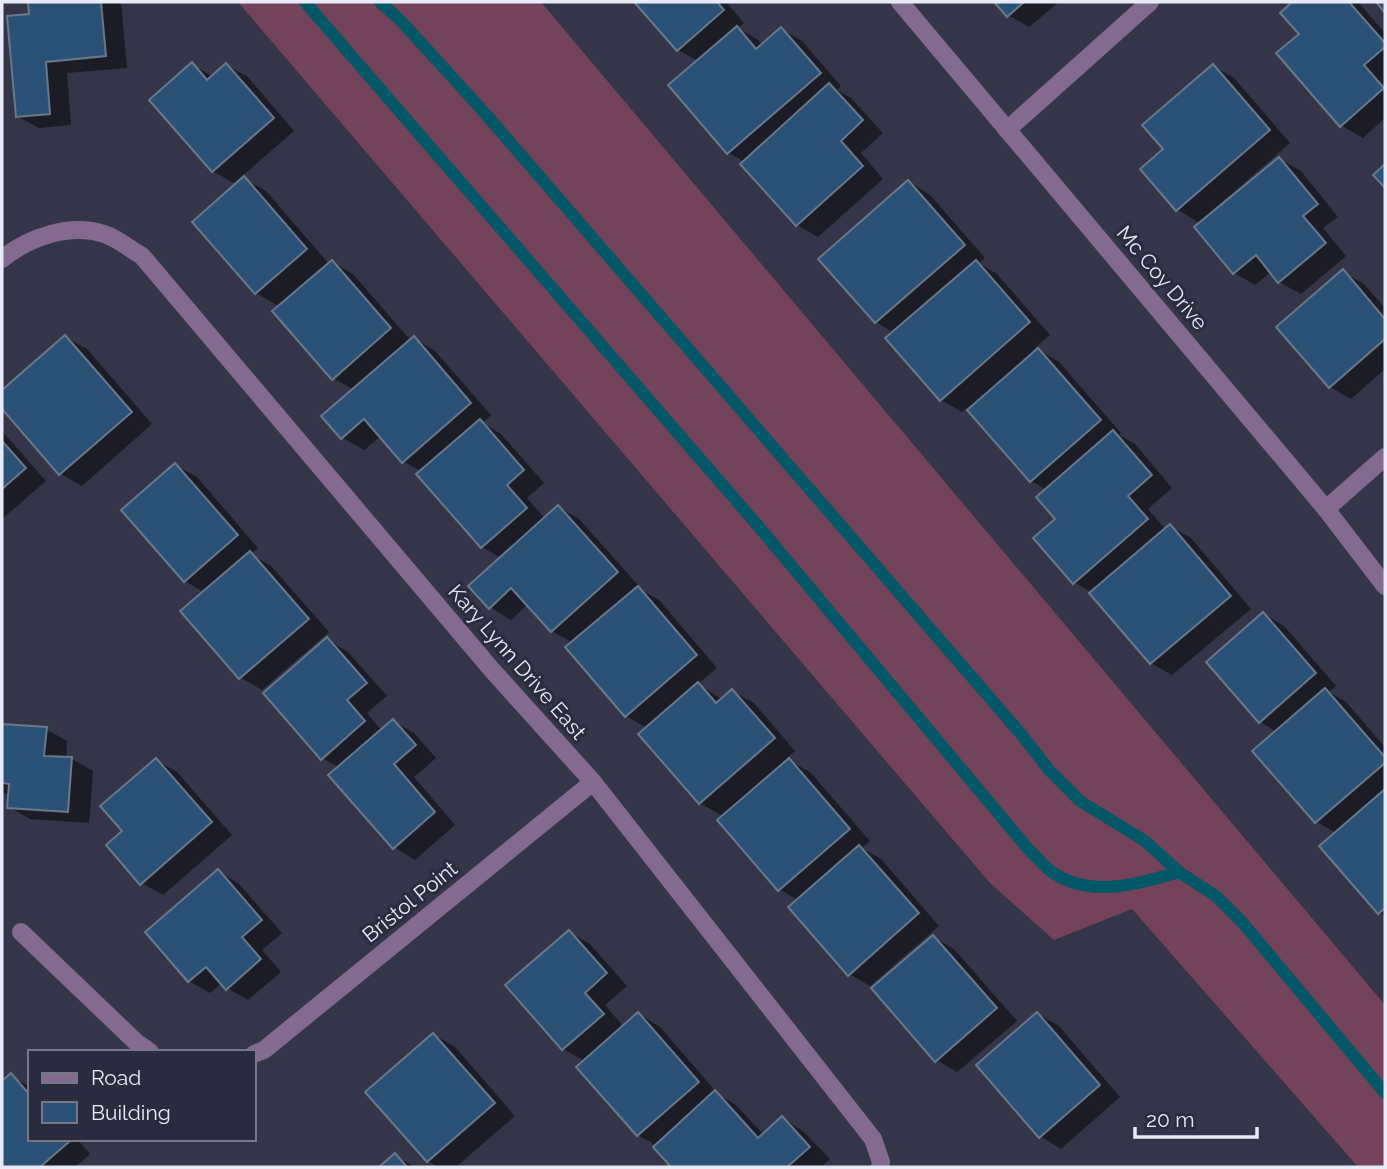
<svg xmlns="http://www.w3.org/2000/svg" width="1387" height="1169" viewBox="0 0 1387 1169" font-family="Raleway,sans-serif">
<style>
.grass{fill:#74425a}
.shadow{fill:#0007}
.lines{fill:none;stroke-linecap:round;stroke-linejoin:round}
.stream{stroke:#005868;stroke-width:12}
.building{fill:#2a5276;stroke:#68798b;stroke-width:2}
.minor{stroke:#846a8e;stroke-width:18}
.labels{text-anchor:middle;stroke-width:6;stroke-linejoin:round;paint-order:stroke}
.street-label{font-size:21px;fill:#e9eaf7;stroke:#2a2b3e}
</style>
<rect width="100%" height="100%" fill="#343548"/>
<polygon class="grass" points="238,2 541,2 1385,1005 1385,1167 1358,1167 1132,909 1054,940 990,883"/>
<g class="shadow">
<polygon points="30,2 121,2 127,68 67,73 71,125 39,128 17,116 31,16"/>
<polygon points="636,2 726,2 744,23 738,28 758,40 762,45 781,29 802,41 841,86 837,90 851,98 883,133 861,153 883,179 818,237 797,225 745,162 729,153 698,61 678,50"/>
<polygon points="997,2 1059,2 1029,27 1008,15"/>
<polygon points="1294,2 1358,2 1385,33 1385,118 1363,138 1342,126 1278,54 1301,34 1282,13"/>
<polygon points="192,64 213,77 227,65 248,77 294,131 241,177 266,191 329,264 332,262 353,274 411,341 414,338 435,351 491,415 483,423 501,434 544,483 527,498 545,519 558,507 579,519 638,585 636,587 659,600 717,668 698,684 723,700 732,691 754,703 795,751 786,759 810,772 870,841 862,848 881,859 939,926 870,986 849,974 798,900 779,889 724,817 700,803 647,728 626,716 573,643 552,631 528,604 511,620 490,607 501,558 482,547 422,472 403,461 381,436 364,450 343,438 324,417 354,390 333,378 280,307 256,293 237,185 213,171"/>
<polygon points="1213,66 1234,78 1290,143 1213,210 1215,212 1280,159 1301,171 1338,217 1323,228 1346,256 1301,294 1279,282 1271,272 1255,285 1234,273 1201,224 1178,210 1142,169 1165,149"/>
<polygon points="909,182 930,195 985,258 979,263 997,274 1050,335 1035,348 1059,362 1121,433 1119,435 1135,444 1172,488 1148,509 1166,530 1170,526 1191,538 1251,609 1172,675 1151,663 1091,592 1075,583 1036,538 1057,520 1047,490 1031,481 967,408 962,412 941,400 894,333 876,322"/>
<polygon points="1343,272 1364,284 1385,308 1385,369 1351,399 1330,387"/>
<polygon points="65,337 87,349 152,424 82,486 61,474 2,406 2,392"/>
<polygon points="2,431 46,481 2,519"/>
<polygon points="175,465 197,477 258,548 251,554 271,566 329,632 262,690 241,678 183,612 205,593 185,581 123,510"/>
<polygon points="1264,614 1285,627 1336,686 1329,692 1346,702 1385,747 1385,916 1379,912 1336,833 1317,822 1255,751 1277,732 1260,722"/>
<polygon points="327,639 348,652 387,696 367,713 382,731 393,721 414,733 436,758 414,777 455,825 415,860 394,847 339,768 322,758"/>
<polygon points="2,726 46,729 67,741 66,759 72,759 93,771 89,823 30,819 9,807 10,794 2,793"/>
<polygon points="156,760 177,772 232,835 163,895 142,883 125,832"/>
<polygon points="218,871 239,884 282,933 262,950 281,972 248,1000 227,988 222,983 210,993 189,981"/>
<polygon points="569,932 590,944 627,986 605,1005 624,1027 639,1014 660,1027 719,1095 736,1105 764,1135 782,1118 803,1131 830,1159 821,1167 674,1167 656,1147 657,1146 638,1135 585,1061 563,1049"/>
<polygon points="933,937 954,949 1017,1021 957,1072 936,1060"/>
<polygon points="1038,1014 1059,1026 1120,1097 1061,1149 1040,1136"/>
<polygon points="434,1035 455,1047 515,1116 456,1167 438,1167 428,1161"/>
<polygon points="11,1076 30,1087 30,1139 77,1139 90,1154 75,1167 2,1167 2,1084"/>
<polygon points="395,1156 415,1167 381,1167"/>
</g>
<g class="lines">
<g class="stream">
<path d="M305,2L759,527L1029,850C1036,856 1042,864 1048,869C1087,900 1137,884 1179,872"/>
<polyline points="380,2 401,21 483,111 1021,734 1050,771 1080,801 1145,841 1179,872 1216,896 1242,922 1385,1093"/>
</g>
</g>
<g class="building">
<polygon points="28,2 101,2 106,56 46,62 50,114 16,117 7,16 29,14"/>
<polygon points="634,2 717,2 724,10 677,51"/>
<polygon points="994,2 1024,2 1007,17"/>
<polygon points="1292,2 1349,2 1385,43 1385,47 1364,65 1384,88 1340,127 1276,53 1299,34 1280,13"/>
<polygon points="1376,2 1385,2 1385,13"/>
<polygon points="737,26 756,49 781,27 821,73 727,154 668,85"/>
<polygon points="192,62 207,80 226,63 274,118 212,172 149,100"/>
<polygon points="1213,64 1270,130 1176,211 1140,169 1163,149 1142,125"/>
<polygon points="829,83 863,120 841,141 863,166 796,226 740,164"/>
<polygon points="1279,157 1318,204 1303,216 1326,243 1278,283 1256,255 1233,274 1194,227"/>
<polygon points="1385,164 1385,188 1373,175"/>
<polygon points="244,176 307,249 255,294 192,222"/>
<polygon points="908,180 965,245 875,323 818,259"/>
<polygon points="332,260 391,328 332,380 272,311"/>
<polygon points="976,260 1030,322 940,401 885,338"/>
<polygon points="1343,269 1385,319 1385,339 1329,388 1276,327"/>
<polygon points="65,335 132,412 59,475 2,409 2,390"/>
<polygon points="414,336 471,403 402,463 364,419 341,439 321,416"/>
<polygon points="1038,348 1101,420 1030,482 967,410"/>
<polygon points="480,419 524,470 507,485 527,508 481,548 416,474"/>
<polygon points="1113,430 1152,475 1128,496 1148,519 1073,584 1033,538 1055,519 1036,497"/>
<polygon points="2,441 26,468 2,489"/>
<polygon points="175,463 238,535 184,582 121,510"/>
<polygon points="558,505 618,572 551,632 511,588 489,609 468,586"/>
<polygon points="1170,524 1231,596 1150,664 1089,593"/>
<polygon points="250,551 309,619 239,679 180,611"/>
<polygon points="638,586 697,655 625,717 565,647"/>
<polygon points="1263,612 1316,673 1259,723 1206,662"/>
<polygon points="327,637 367,683 347,700 365,721 321,760 263,693"/>
<polygon points="698,682 716,703 732,689 775,738 699,804 638,734"/>
<polygon points="1325,688 1385,757 1385,763 1315,823 1252,751"/>
<polygon points="393,719 416,745 394,764 435,812 393,849 328,775"/>
<polygon points="2,724 47,727 44,756 72,757 68,812 7,808 9,784 2,783"/>
<polygon points="156,758 212,822 140,885 106,845 122,831 100,806"/>
<polygon points="789,758 850,829 778,891 717,820"/>
<polygon points="1385,789 1385,908 1378,914 1319,846"/>
<polygon points="859,845 919,913 848,976 788,907"/>
<polygon points="218,869 262,920 242,937 261,959 226,990 206,967 188,982 145,932"/>
<polygon points="569,930 607,973 585,993 604,1014 562,1050 505,985"/>
<polygon points="933,935 997,1008 935,1062 871,988"/>
<polygon points="638,1012 699,1082 637,1136 576,1067"/>
<polygon points="1037,1012 1100,1085 1039,1138 976,1065"/>
<polygon points="433,1033 495,1103 427,1162 365,1092"/>
<polygon points="11,1073 30,1095 30,1139 68,1139 70,1141 40,1167 2,1167 2,1081"/>
<polygon points="715,1090 758,1138 782,1116 810,1147 787,1167 671,1167 653,1147"/>
<polygon points="395,1153 407,1167 379,1167"/>
</g>
<g class="lines">
<g class="minor">
<polyline points="900,2 1326,509 1385,586"/>
<polyline points="1007,130 1150,2"/>
<path d="M2,259C29,237 70,223 104,234C117,238 130,249 142,256L492,670L593,782L873,1139L881,1162L880,1167"/>
<polyline points="1326,509 1385,457"/>
<polyline points="21,932 137,1043 150,1052"/>
<polyline points="254,1054 264,1050 593,782"/>
</g>
</g>
<g class="labels">
<g class="street-label">
<text transform="translate(1162 278) rotate(50)" y="7">Mc Coy Drive</text>
<text transform="translate(517 662) rotate(49)" y="7">Kary Lynn Drive East</text>
<text transform="translate(410 902) rotate(-39)" y="7">Bristol Point</text>
</g>
</g>
<rect width="1387" height="1169" fill="none" stroke="#e9eaf7" stroke-width="7"/>
<rect x="28" y="1050" width="228" height="91" fill="#2a2b3e" stroke="#767788" stroke-width="2"/>
<rect x="42" y="1073" width="35" height="10" fill="#846a8e" stroke="#767788" stroke-width="2"/>
<text x="91" y="1085" font-size="21" fill="#e9eaf7">Road</text>
<rect x="42" y="1102" width="35" height="21" fill="#2a5276" stroke="#767788" stroke-width="2"/>
<text x="91" y="1120" font-size="21" fill="#e9eaf7">Building</text>
<path d="M1135 1127v10h122v-10" fill="none" stroke="#e9eaf7" stroke-width="3.5"/>
<text x="1146" y="1127" font-size="21" fill="#e9eaf7" stroke="#2a2b3e" stroke-width="5" paint-order="stroke">20 m</text>
</svg>
